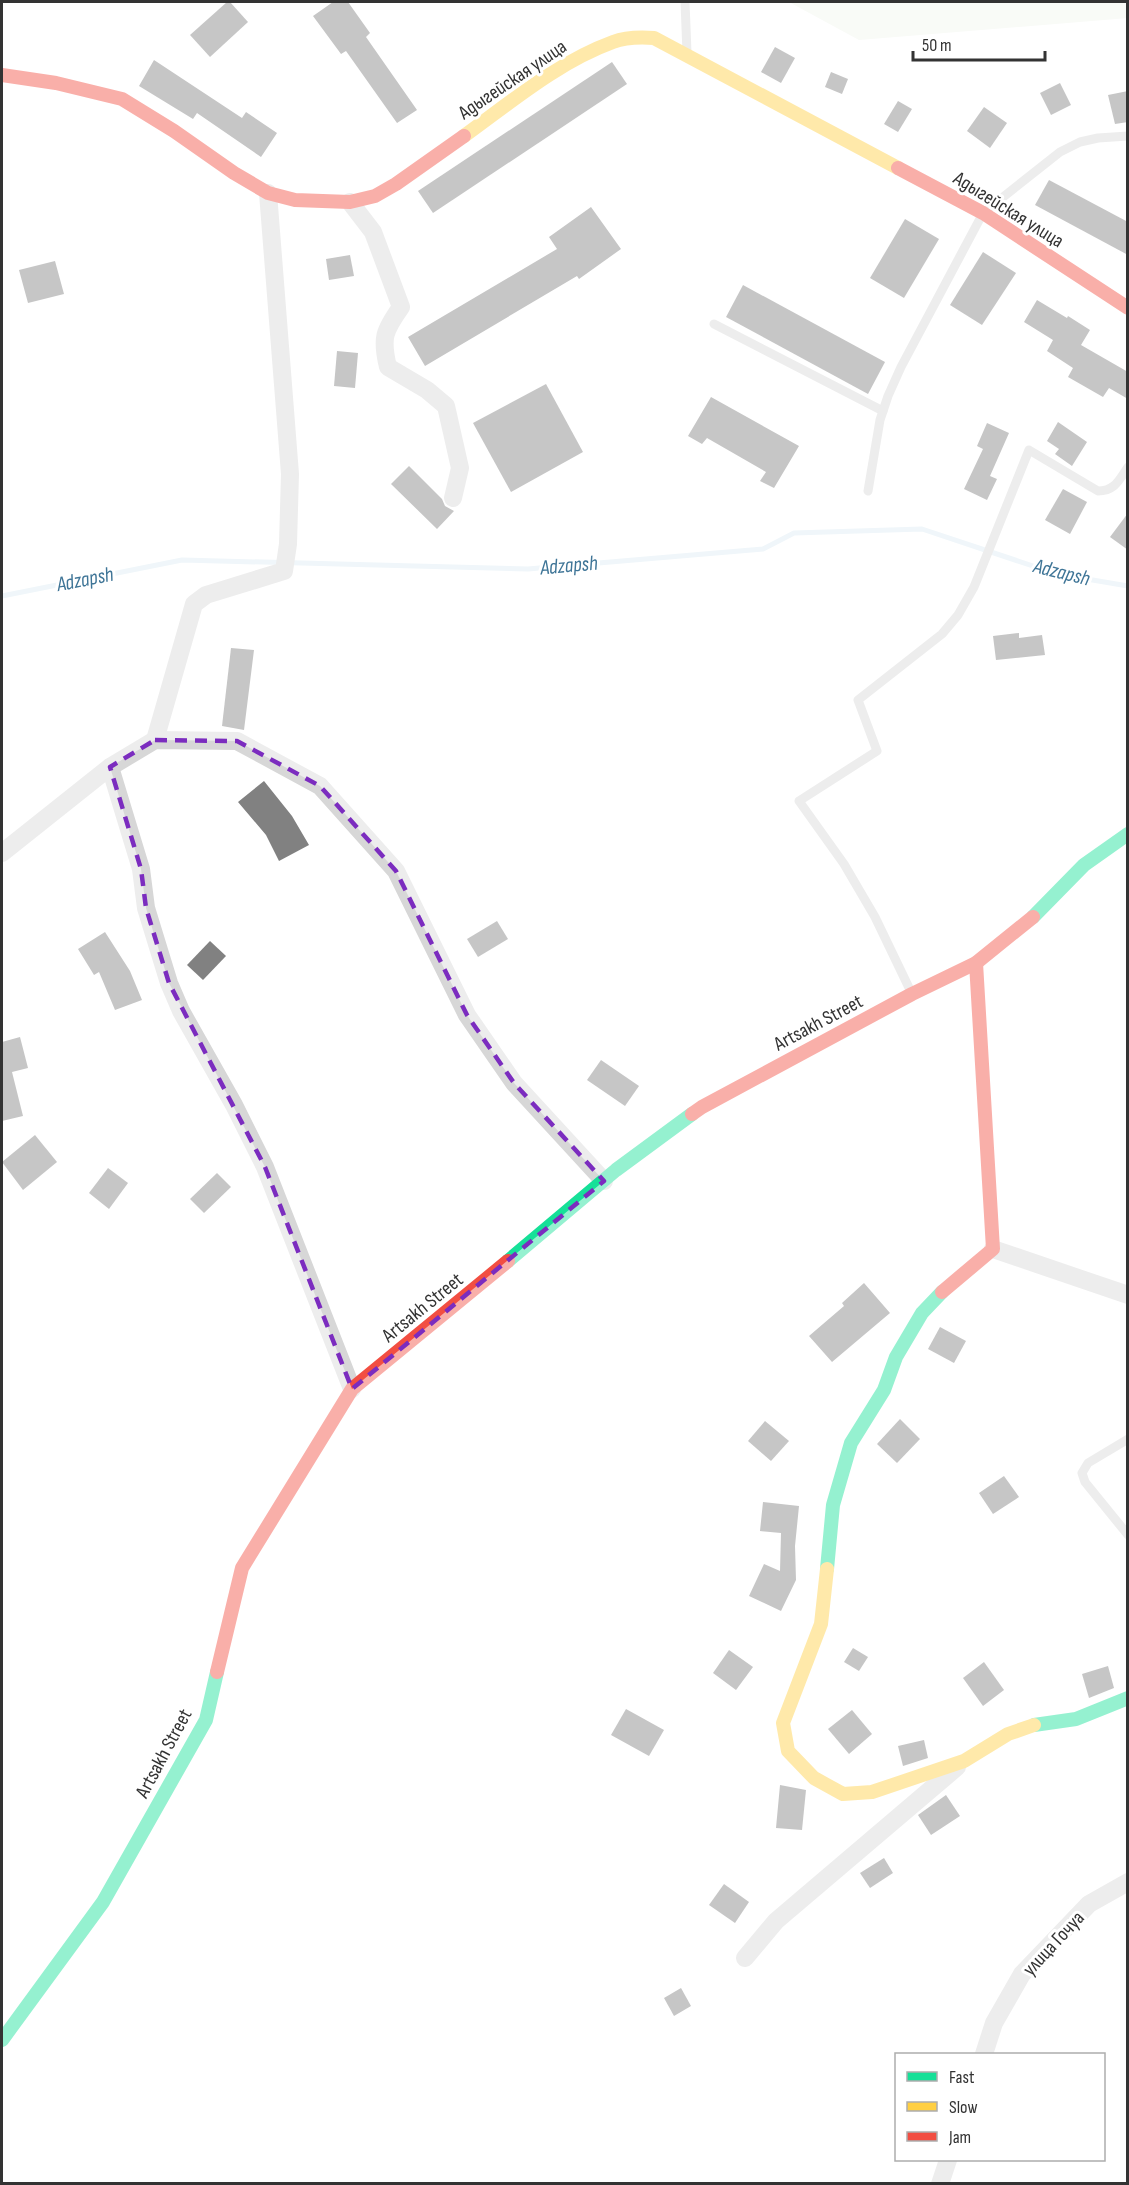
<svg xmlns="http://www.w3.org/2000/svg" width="1129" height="2185" viewBox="0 0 1129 2185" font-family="'Sofia Sans Condensed',sans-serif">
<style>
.green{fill:#f1f5ed}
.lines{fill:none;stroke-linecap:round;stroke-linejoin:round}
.stream{stroke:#ddebf3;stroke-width:5}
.building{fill:#818181}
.lane{stroke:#d7d7d7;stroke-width:9}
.street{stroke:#d7d7d7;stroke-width:18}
.fast{stroke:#16e098;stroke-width:14}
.slow{stroke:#ffcf43;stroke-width:14}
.jam{stroke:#f24e42;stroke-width:14}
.marked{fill:none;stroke:#7b2cbf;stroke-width:4.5;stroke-dasharray:12 8;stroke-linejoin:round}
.labels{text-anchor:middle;stroke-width:6;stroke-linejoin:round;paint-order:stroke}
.street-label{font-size:20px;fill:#333;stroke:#fff}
.water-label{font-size:21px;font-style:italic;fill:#3f7597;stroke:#fff}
</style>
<rect width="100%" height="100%" fill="#fff"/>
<polygon class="green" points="789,2 1127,2 1128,18 859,40"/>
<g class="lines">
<polyline class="stream" points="2,596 182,560 528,569 763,549 794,533 922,529 1057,574 1128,586"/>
</g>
<g class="building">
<polygon points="227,2 230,2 248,22 210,57 190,35"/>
<polygon points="333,2 348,2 370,33 366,37 417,110 397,123 346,51 341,54 313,16"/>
<polygon points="775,47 795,58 781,83 761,72"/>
<polygon points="154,60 242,118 246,112 277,133 261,157 197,113 193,119 139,86"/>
<polygon points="612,62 627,84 433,213 418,191"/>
<polygon points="831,72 848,79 842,94 825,87"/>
<polygon points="1060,83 1071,105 1051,115 1040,93"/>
<polygon points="1128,91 1128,122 1115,124 1108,95"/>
<polygon points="898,101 912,109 898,132 884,124"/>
<polygon points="984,107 1007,123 990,148 967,131"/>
<polygon points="1049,180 1128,222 1128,255 1035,205"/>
<polygon points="591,207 621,249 579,279 577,276 425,366 408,337 557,249 549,237"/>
<polygon points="905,219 939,239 904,298 870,278"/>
<polygon points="983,252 1016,273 982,325 950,305"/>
<polygon points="350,255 354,276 329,280 326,259"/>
<polygon points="55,261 64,294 28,303 19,270"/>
<polygon points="743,285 885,362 868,394 726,317"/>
<polygon points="1037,300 1067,318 1068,316 1090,330 1081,345 1128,372 1128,399 1109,388 1103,397 1068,377 1073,368 1047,351 1053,340 1024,322"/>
<polygon points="337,351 358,353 355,388 334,386"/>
<polygon points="546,384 583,452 511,492 473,423"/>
<polygon points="711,397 799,446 774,488 760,481 766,472 707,438 702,444 688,436"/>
<polygon points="1058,422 1087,442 1072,466 1055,454 1059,449 1047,441"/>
<polygon points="987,423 1009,433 990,476 997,479 987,500 964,489 983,449 977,446"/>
<polygon points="409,466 442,499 445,506 454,511 437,529 391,484"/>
<polygon points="1063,489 1087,502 1070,534 1045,520"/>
<polygon points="1128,513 1128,550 1110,537"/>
<polygon points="1019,633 1019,638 1042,635 1045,655 996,660 993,636"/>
<polygon points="231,648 254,650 244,730 222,726"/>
<polygon points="264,781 292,816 309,845 279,861 266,835 238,802"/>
<polygon points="497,921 508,939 478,957 467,939"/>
<polygon points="105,932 130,971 142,1000 115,1010 99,972 94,975 78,949"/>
<polygon points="210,941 226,956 203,980 187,965"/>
<polygon points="20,1037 28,1068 12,1072 23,1116 2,1121 2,1042"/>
<polygon points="601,1060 639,1086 625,1106 587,1080"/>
<polygon points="35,1135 57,1162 23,1190 2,1162"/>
<polygon points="108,1168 128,1183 109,1209 89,1193"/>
<polygon points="217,1173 231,1187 204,1213 190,1199"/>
<polygon points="864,1283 890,1313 832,1362 809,1336 844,1306 842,1303"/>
<polygon points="940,1327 966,1341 954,1363 928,1349"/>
<polygon points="900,1419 920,1439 897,1463 877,1444"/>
<polygon points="765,1421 789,1441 771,1461 748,1441"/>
<polygon points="1004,1476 1019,1497 993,1514 979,1493"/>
<polygon points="763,1502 799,1506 795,1546 796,1580 781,1611 749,1596 764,1564 780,1571 781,1533 760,1531"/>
<polygon points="853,1648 868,1657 859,1671 844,1662"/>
<polygon points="729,1650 753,1667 736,1690 713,1673"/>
<polygon points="984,1662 1004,1690 983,1706 963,1678"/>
<polygon points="1108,1666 1114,1688 1089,1698 1082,1674"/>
<polygon points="626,1709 664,1730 649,1756 611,1735"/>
<polygon points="852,1710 872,1734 849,1754 828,1729"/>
<polygon points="924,1740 928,1758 903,1766 898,1746"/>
<polygon points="780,1785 806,1790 802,1830 776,1828"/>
<polygon points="946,1795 960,1816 931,1835 918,1815"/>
<polygon points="884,1858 893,1873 870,1888 860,1873"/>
<polygon points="724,1884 749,1902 735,1923 709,1905"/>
<polygon points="681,1988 691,2006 674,2016 664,1998"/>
</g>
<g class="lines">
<g class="lane">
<polyline points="685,2 687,53"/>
<polyline points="714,324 883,411"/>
<polyline points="868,491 880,420 888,396 901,367 983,213 1060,152 1080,142 1098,138 1128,136"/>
<path d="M912,994L875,917L844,864L799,801L877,751L858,700L942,634L958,615L974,587L1029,450L1098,491C1115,491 1119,480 1128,467"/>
<polyline points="1128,1439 1088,1463 1082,1473 1085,1482 1128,1535"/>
</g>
<g class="street">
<path d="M350,202L373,232L401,307C384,331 381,338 388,367L427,390L446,406L460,468L453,498"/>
<polyline points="155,740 194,604 206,595 284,571 288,544 290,474 268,193"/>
<polyline points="110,767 141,869 146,908 169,983 181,1011 234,1105 265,1167 352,1389"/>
<polyline points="2,853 110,767 155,740 237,741 320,786 396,871 467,1015 514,1083 604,1181"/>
<polyline points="993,1249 1128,1295"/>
<polyline points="745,1958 776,1921 957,1767"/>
<polyline points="984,2054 994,2023 1022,1974 1089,1904 1128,1882"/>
<polyline points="940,2184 948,2160"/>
</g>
<g class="fast">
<polyline points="1033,917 1084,865 1128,834"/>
<polyline points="508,1261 616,1170 692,1114"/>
<polyline points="827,1569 833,1505 851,1443 884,1390 896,1357 922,1313 942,1292"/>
<polyline points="1034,1725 1076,1719 1128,1698"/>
<polyline points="2,2040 103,1902 206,1720 217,1672"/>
</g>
<g class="slow">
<path d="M464,136C511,102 558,62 613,42C626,37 640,37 654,38L898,168"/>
<polyline points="827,1569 821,1624 783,1723 788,1751 814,1778 843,1794 872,1792 964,1761 1008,1734 1034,1725"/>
</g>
<g class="jam">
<polyline points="2,75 56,83 122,99 174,131 234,173 268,193 295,200 350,202 375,196 396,184 464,136"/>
<polyline points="898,168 983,213 1128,308"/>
<polyline points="692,1114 702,1107 912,994 976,963 1033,917"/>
<polyline points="942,1292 993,1249 976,963"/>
<polyline points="217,1672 242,1568 352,1389 508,1261"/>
</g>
</g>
<path d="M0 0H1129V2185H0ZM155,740L237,741L320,786L396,871L467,1015L514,1083L604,1181L352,1389L265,1167L169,983L146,908L141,869L110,767Z" fill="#fff" fill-opacity=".55" fill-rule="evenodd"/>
<path class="marked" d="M155,740L237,741L320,786L396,871L467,1015L514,1083L604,1181L352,1389L265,1167L169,983L146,908L141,869L110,767Z"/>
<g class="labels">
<g class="street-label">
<text transform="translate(512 79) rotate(-34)" y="7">Адыгейская улица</text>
<text transform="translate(1009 209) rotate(32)" y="7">Адыгейская улица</text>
<text transform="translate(818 1022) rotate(-28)" y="7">Artsakh Street</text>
<text transform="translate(422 1307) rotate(-39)" y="7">Artsakh Street</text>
<text transform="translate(163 1753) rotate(-62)" y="7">Artsakh Street</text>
<text transform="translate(1053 1943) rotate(-47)" y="7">улица Гочуа</text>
</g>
<g class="water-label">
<text transform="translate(569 565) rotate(-5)" y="7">Adzapsh</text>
<text transform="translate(1062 572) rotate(14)" y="7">Adzapsh</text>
<text transform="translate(85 579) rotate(-11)" y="7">Adzapsh</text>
</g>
</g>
<rect width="1129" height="2185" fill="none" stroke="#333333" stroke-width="6"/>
<rect x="895" y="2053" width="210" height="108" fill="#ffffff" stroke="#adadad" stroke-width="1.5"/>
<rect x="907" y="2072" width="30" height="9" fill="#16e098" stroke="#adadad" stroke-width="1.5"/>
<text x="949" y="2083" font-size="18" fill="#333333">Fast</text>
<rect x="907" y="2102" width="30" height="9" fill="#ffcf43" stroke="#adadad" stroke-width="1.5"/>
<text x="949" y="2113" font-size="18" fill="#333333">Slow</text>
<rect x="907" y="2132" width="30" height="9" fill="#f24e42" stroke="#adadad" stroke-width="1.5"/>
<text x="949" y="2143" font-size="18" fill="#333333">Jam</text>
<path d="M913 51v9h132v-9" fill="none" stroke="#333333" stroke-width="3"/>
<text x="922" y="51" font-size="18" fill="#333333" stroke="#ffffff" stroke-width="4.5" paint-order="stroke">50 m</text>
</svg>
